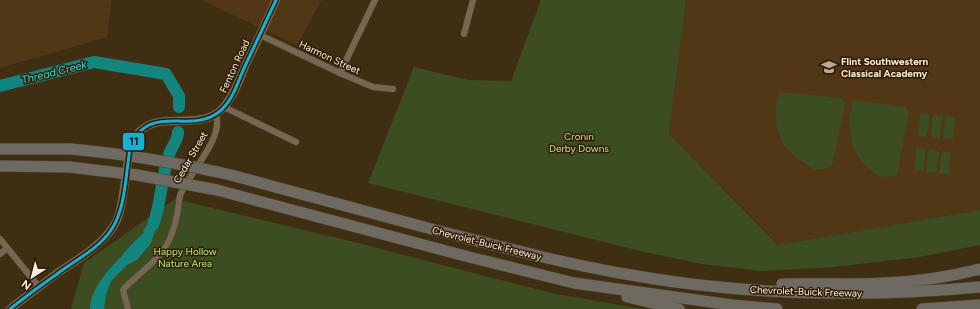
<svg xmlns="http://www.w3.org/2000/svg" width="980" height="309" viewBox="0 0 980 309" font-family="Figtree,sans-serif">
<style>
.built{fill:#513716}
.green{fill:#3d4d22}
.water{fill:#12867e}
.lines{fill:none;stroke-linecap:round;stroke-linejoin:round}
.river{stroke:#12867e;stroke-width:12}
.minor-casing{stroke:#504332;stroke-width:7}
.tertiary-casing{stroke:#504332;stroke-width:9}
.motorway-casing{stroke:#504332;stroke-width:12}
.minor{stroke:#776651;stroke-width:6}
.tertiary{stroke:#776651;stroke-width:8}
.motorway{stroke:#6e6a62;stroke-width:11}
.motorway-bridge-casing{stroke:#504332;stroke-width:12;stroke-linecap:butt}
.motorway-bridge{stroke:#6e6a62;stroke-width:11}
.bus-1-casing{stroke:#2e1c05;stroke-width:6}
.bus-1{stroke:#13b2d5;stroke-width:3}
.labels{text-anchor:middle;stroke-width:3;stroke-linejoin:round;paint-order:stroke}
.street-label{font-size:10px;fill:#fdeedd;stroke:#2e1c05}
.poi-label{font-size:10px;font-weight:bold;fill:#fdeedd;stroke:#2e1c05;text-anchor:start}
.park-label{font-size:10px;fill:#b9ed7b;stroke:#2e1c05}
.water-label{font-size:11px;font-style:italic;fill:#42d8cf;stroke:#2e1c05}
.line-badge{stroke:#2e1c05;stroke-width:1.5}
.pale-badge-label{font-size:11px;text-anchor:middle;font-weight:bold;fill:#111}
</style>
<rect width="100%" height="100%" fill="#402e13"/>
<g class="built">
<polygon points="0,0 112,0 107,37 0,68"/>
<polygon points="201,0 322,0 297,45"/>
<polygon points="686,0 980,0 980,210 779,245 669,134"/>
</g>
<g class="green">
<polygon points="541,0 686,0 669,134 778,245 980,210 980,245 919,257 834,267 762,271 702,264 640,251 368,183 414,67 468,80 511,81"/>
<polygon points="780,92 841,98 846,102 832,165 823,169 813,169 797,158 783,144 776,125 776,104"/>
<path d="M853,100L906,107L909,112L897,176L880,177C875,173 868,168 863,163C848,144 847,122 853,100Z"/>
<polygon points="920,113 930,114 927,137 918,136"/>
<polygon points="933,115 943,116 940,138 931,137"/>
<polygon points="946,116 955,117 953,139 943,138"/>
<polygon points="916,148 926,149 923,171 914,170"/>
<polygon points="929,149 939,151 936,173 926,172"/>
<polygon points="942,151 951,152 949,175 939,174"/>
<polygon points="175,199 354,242 485,276 556,294 643,309 71,309 84,263"/>
</g>
<path class="water" d="M162,208L151,243L137,260L127,265L111,281L106,295L104,309H90C92,284 111,268 126,251C132,244 137,238 144,233L143,231L151,219L152,215Z"/>
<g class="lines">
<g class="river">
<polyline points="0,86 94,62 166,74 179,96 179,107"/>
<path d="M153,225C162,201 161,176 170,152C173,145 178,140 178,132"/>
</g>
<defs>
<g id="minor">
<polyline points="464,34 473,0"/>
<polyline points="260,35 340,73 373,87 393,89"/>
<polyline points="340,73 375,0"/>
<polyline points="224,107 296,142"/>
<polyline points="0,239 39,287"/>
<polyline points="0,254 7,248"/>
<path d="M128,309L123,290C136,275 155,264 166,246C171,238 175,225 177,215C179,208 178,200 181,193C190,172 224,138 216,114"/>
</g>
<path id="tertiary" d="M10,309C25,297 41,286 56,274C76,260 106,244 117,220C127,198 124,147 138,133C157,112 189,127 212,116C218,113 223,109 226,104C235,93 240,79 245,66C256,44 266,22 276,0"/>
<g id="motorway">
<polyline points="0,149 71,149"/>
<polyline points="0,166 69,167"/>
<path d="M231,175C299,194 367,212 435,230C498,246 561,263 625,274C741,295 862,298 980,287"/>
<polyline points="217,190 469,257 574,283 732,305 777,309"/>
<path d="M782,284C815,283 849,285 883,283C916,282 948,277 980,269"/>
<polyline points="627,297 679,309"/>
<polyline points="922,309 980,305"/>
</g>
</defs>
<use href="#minor" class="minor-casing"/>
<use href="#tertiary" class="tertiary-casing"/>
<use href="#motorway" class="motorway-casing"/>
<use href="#minor" class="minor"/>
<use href="#tertiary" class="tertiary"/>
<use href="#motorway" class="motorway"/>
<defs>
<g id="motorway-bridge">
<path d="M71,149C126,154 178,163 231,175"/>
<polyline points="69,167 137,175 217,190"/>
</g>
</defs>
<use href="#motorway-bridge" class="motorway-bridge-casing"/>
<use href="#motorway-bridge" class="motorway-bridge"/>
<defs>
<path id="bus-1" d="M10,309C25,297 41,285 57,274C78,258 107,245 117,219C126,197 126,172 130,149C147,101 189,135 219,112C234,100 238,80 246,64C256,43 266,21 276,0"/>
</defs>
<use href="#bus-1" class="bus-1-casing"/>
<use href="#bus-1" class="bus-1"/>
</g>
<defs>
<symbol id="school-bare" viewBox="-9 -9 18 18"><path d="M0-5L7-2L0 1L-7-2ZM-4 1L0 2.5L4 1V4Q0 6-4 4Z" fill="#bbab96" stroke="#2e1c05" stroke-width="2.5" paint-order="stroke"/></symbol>
</defs>
<g fill-rule="evenodd">
<use href="#school-bare" x="818" y="56" width="22" height="22"/>
</g>
<g class="labels">
<g class="street-label">
<text transform="translate(330 57) rotate(25)" y="4">Harmon Street</text>
<text transform="translate(234 66) rotate(-65)" y="4">Fenton Road</text>
<text transform="translate(190 157) rotate(-60)" y="4">Cedar Street</text>
<text transform="translate(487 243) rotate(14)" y="4">Chevrolet-Buick Freeway</text>
<text transform="translate(806 291) rotate(2)" y="4">Chevrolet-Buick Freeway</text>
</g>
<g class="poi-label">
<text x="841" y="65">Flint Southwestern<tspan x="841" dy="12">Classical Academy</tspan></text>
</g>
<g class="park-label">
<text x="579" y="140">Cronin<tspan x="579" dy="12">Derby Downs</tspan></text>
<text x="185" y="255">Happy Hollow<tspan x="185" dy="12">Nature Area</tspan></text>
</g>
<g class="water-label">
<text transform="translate(54 72) rotate(-14)" y="4">Thread Creek</text>
</g>
</g>
<rect class="line-badge" x="122" y="132" width="23" height="19" rx="4" fill="#13b2d5"/>
<g class="pale-badge-label">
<text x="134" y="145">11</text>
</g>
<g transform="translate(32 277) rotate(216)" stroke="#2e1c05" stroke-width="3" paint-order="stroke">
<path d="M0-3L7 15L0 10L-7 15Z" fill="#fdeedd"/>
<text y="-6" font-size="11" font-weight="bold" text-anchor="middle" fill="#fdeedd">N</text>
</g>
</svg>
